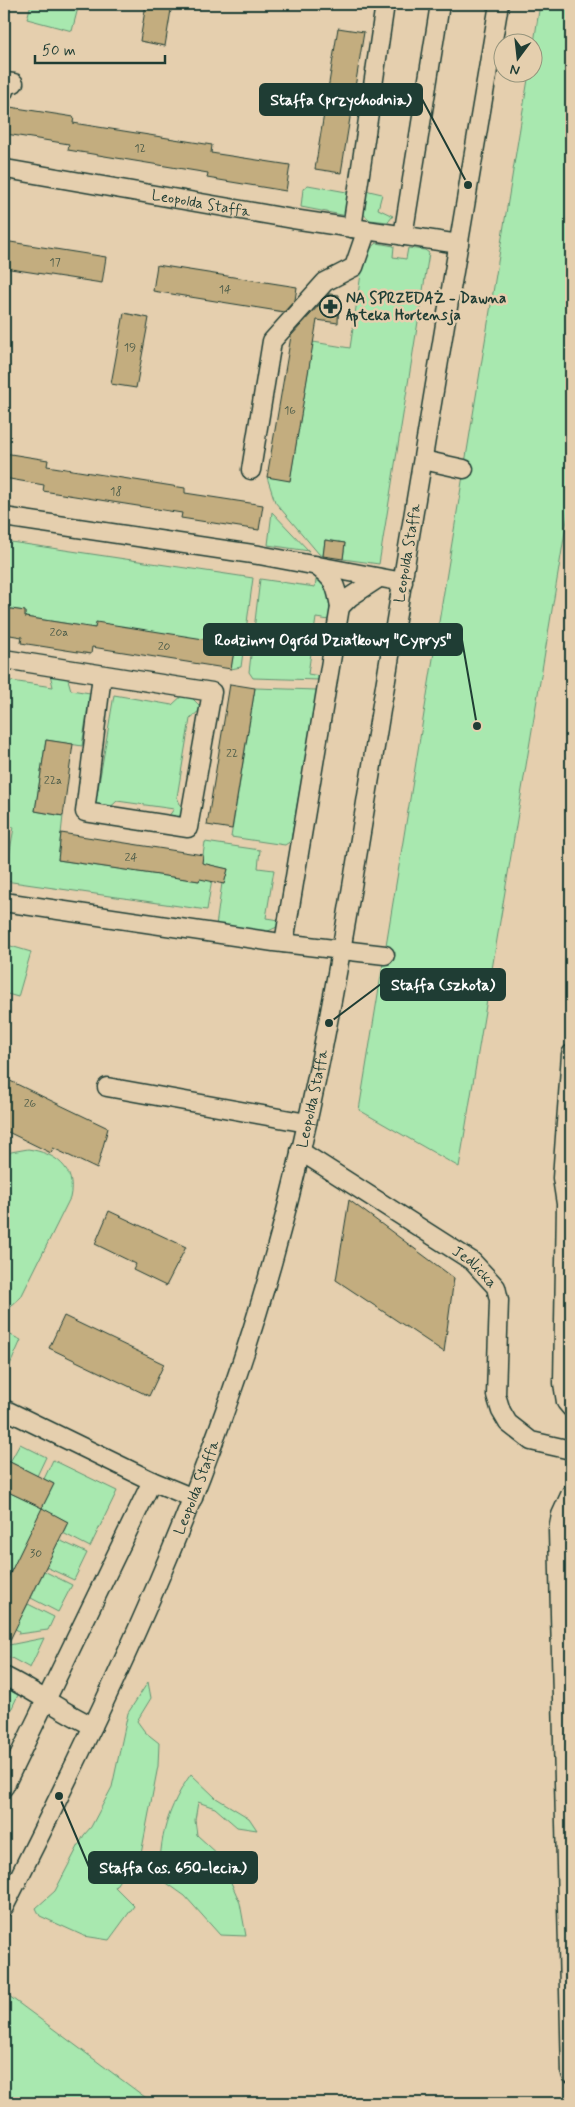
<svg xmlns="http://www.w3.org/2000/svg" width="575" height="2107" viewBox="0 0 575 2107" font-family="Mynerve,sans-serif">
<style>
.green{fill:#a8e8af;stroke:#649272}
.building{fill:#c3ad7f;stroke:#1f3d34}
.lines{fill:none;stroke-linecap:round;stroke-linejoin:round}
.minor-casing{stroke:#1f3d34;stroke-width:21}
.minor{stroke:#e5cfae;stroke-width:18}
.labels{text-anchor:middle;stroke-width:5;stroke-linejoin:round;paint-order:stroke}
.number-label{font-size:12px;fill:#485947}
.street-label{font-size:15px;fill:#1f3d34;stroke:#e5cfae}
.poi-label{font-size:15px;font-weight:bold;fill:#1f3d34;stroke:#e5cfae;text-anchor:start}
.leader{fill:none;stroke:#1f3d34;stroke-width:2}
.callout-dot{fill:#1f3d34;stroke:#e5cfae;stroke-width:2}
.callout{fill:#1f3d34;stroke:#1f3d34;stroke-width:2}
.callout-label{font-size:16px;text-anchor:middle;font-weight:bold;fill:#fff}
</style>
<rect width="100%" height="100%" fill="#e5cfae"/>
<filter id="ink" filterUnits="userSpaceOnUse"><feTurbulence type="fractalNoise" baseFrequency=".02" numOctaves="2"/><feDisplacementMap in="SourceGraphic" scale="10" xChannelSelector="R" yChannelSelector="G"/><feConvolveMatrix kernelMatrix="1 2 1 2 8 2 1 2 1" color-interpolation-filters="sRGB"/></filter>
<g filter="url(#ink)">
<g class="green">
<polygon points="31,4 79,4 72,31 27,19"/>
<polygon points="540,4 571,4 571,496 459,1167 359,1110 529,73 532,72 533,49"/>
<polygon points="308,185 352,193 347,216 301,207 303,189"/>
<polygon points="365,190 382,194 378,209 393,216 388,222 370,220 362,213"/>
<polygon points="377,243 394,246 393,257 406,259 408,248 425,250 429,253 379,564 343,559 345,543 325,540 323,556 319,554 275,502 267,477 290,480 313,342 350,348 362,267 369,250"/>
<polygon points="272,512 309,551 268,545"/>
<polygon points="4,541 253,578 241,667 231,669 235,645 95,628 25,617 25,611 4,608"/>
<path d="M317,574C331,585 331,604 329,620L316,618L308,674L320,676L319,680L253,678L249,672L260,579L315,587Z"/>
<polygon points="50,674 67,676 71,690 90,693 82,746 46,740 35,811 63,816 58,860 199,881 205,842 260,850 258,868 274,870 266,918 279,920 277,927 264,933 216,926 222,883 224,884 228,869 214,866 207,910 5,881 14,827 4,825 4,680 53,687"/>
<polygon points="255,688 317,690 291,841 285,845 231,837"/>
<polygon points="186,692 202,708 190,719 177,797 183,811 178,819 165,821 174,809 117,801 105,812 93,805 93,795 97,795 114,695 172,705"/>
<polygon points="4,944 31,952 18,997 4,993"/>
<path d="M28,1149C55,1153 77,1168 70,1198L21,1297L11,1306L4,1308V1158L11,1152Z"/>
<polygon points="4,1332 21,1340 5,1376 4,1375"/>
<polygon points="20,1444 46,1457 37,1476 10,1462"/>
<polygon points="53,1460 117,1491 90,1547 63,1533 68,1522 42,1509 4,1586 4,1490 42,1508 54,1484 44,1479"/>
<polygon points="59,1540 87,1553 74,1580 46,1567"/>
<polygon points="44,1571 72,1585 58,1612 31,1598"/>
<polygon points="28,1604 54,1617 48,1630 18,1634 19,1631 4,1623 4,1607 22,1616"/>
<polygon points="44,1638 30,1668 4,1654 4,1646"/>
<polygon points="148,1682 151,1698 137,1721 145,1732 159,1743 158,1766 141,1854 127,1869 115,1887 134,1906 109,1940 84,1936 40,1916 36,1908 55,1891 84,1835 91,1827 112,1787 128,1713"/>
<polygon points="4,1687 18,1695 4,1725"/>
<path d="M191,1774L216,1798L249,1818L257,1830L237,1827L215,1808L198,1802L195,1820L197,1835L219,1855L240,1903L246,1936L220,1935L185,1896L161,1879C157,1841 169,1805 191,1774Z"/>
<polygon points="4,1984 8,1987 5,1993 153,2103 4,2103"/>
</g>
<g class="building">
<polygon points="146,4 172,4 165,46 140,41"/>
<polygon points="338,28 364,32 341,173 315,169"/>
<polygon points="10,107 74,117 73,123 212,145 211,153 290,165 286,191 207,178 208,173 68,150 69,144 6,134"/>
<polygon points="4,241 106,257 102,283 4,268"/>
<polygon points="157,265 297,287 295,300 284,312 153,291"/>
<polygon points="329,294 339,295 338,323 317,320 290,481 267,477 291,336"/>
<polygon points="124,313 149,318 136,388 111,384"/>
<polygon points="4,453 48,460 47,466 185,488 185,493 263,505 259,530 181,518 182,513 43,491 44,485 4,478"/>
<polygon points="325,540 345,543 343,559 323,556"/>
<polygon points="4,608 25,611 25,617 95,628 96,622 235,644 231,669 92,647 91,654 21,643 22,637 4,634"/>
<polygon points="230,684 255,688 232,829 207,825"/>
<polygon points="46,740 73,744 63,816 35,811"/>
<polygon points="61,833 203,855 202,863 228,869 224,884 200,879 199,881 58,860"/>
<polygon points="4,1078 108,1128 97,1169 53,1148 51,1153 4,1130"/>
<polygon points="349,1200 454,1278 444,1352 336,1280"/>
<polygon points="109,1211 186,1247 166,1286 133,1270 136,1264 95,1244"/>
<polygon points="64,1316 164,1364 149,1396 49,1348"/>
<polygon points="4,1459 54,1484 42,1508 4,1490"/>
<polygon points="42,1508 68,1522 4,1652 4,1586"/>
</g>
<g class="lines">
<defs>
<g id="minor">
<polyline points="4,91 5,82 14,83"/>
<path id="s1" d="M4,167L6,169L293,219L459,244"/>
<polyline points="352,228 385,4"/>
<polyline points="403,236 440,4"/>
<polyline points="423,460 464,469"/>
<polyline points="251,470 272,341 325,282 354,267 364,238 364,230"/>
<polyline points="4,517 259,555 403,582"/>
<polyline points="340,607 350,597 379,578"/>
<polyline points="4,659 212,692 188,828 85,812 102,675"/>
<polyline points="4,902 274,942 385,955"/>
<path d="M284,943L340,607C336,584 334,579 315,565"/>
<polyline points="571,1054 562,1178 566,1204 563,1383 566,1402 571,1408"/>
<polyline points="107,1087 307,1123"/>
<path id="s2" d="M300,1151L472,1261L496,1287L499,1300L496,1395L501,1411L508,1423L531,1441L571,1450"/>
<polyline points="4,1409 152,1481 193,1498"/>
<polyline points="571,1493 561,1515 558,1530 571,2074"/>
<path d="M4,1676C35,1691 62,1712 93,1726"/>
<polyline points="4,1787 152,1481"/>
<path id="s3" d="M4,1907C110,1698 211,1484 274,1256C324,1077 351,893 381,710C420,475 459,239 499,4"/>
</g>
</defs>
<use href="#minor" class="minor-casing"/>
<use href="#minor" class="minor"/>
</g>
</g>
<defs>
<symbol id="pharmacy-ring" viewBox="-11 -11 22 22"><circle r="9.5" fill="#e5cfae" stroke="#1f3d34" stroke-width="1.5"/><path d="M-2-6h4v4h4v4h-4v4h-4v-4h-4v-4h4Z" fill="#1f3d34"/></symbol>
</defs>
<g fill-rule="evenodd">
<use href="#pharmacy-ring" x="318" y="294" width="25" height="25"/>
</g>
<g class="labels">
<g class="number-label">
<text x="140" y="152">12</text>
<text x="55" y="266">17</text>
<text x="225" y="293">14</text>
<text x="130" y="351">19</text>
<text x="290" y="414">16</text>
<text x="116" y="495">18</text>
<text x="59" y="636">20a</text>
<text x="164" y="650">20</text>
<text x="232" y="757">22</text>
<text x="53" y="784">22a</text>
<text x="131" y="861">24</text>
<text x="30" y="1107">26</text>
<text x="36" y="1557">30</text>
</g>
<g class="street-label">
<text dy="5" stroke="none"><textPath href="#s1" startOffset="201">Leopolda Staffa</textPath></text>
<text dy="5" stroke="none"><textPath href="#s3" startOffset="1422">Leopolda Staffa</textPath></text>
<text dy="5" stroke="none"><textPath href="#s3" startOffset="868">Leopolda Staffa</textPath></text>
<text dy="5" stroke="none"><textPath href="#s2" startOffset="210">Jedlicka</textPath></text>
<text dy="5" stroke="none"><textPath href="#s3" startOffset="462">Leopolda Staffa</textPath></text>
</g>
<g class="poi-label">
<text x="346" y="303">NA SPRZEDAŻ - Dawna<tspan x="346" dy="17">Apteka Hortensja</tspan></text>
</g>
</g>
<path class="leader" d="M468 185L422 99M477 726L462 640M329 1023L381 984M59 1796L89 1867"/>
<g class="callout-dot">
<circle cx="468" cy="185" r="5"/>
<circle cx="477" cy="726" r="5"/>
<circle cx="329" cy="1023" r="5"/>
<circle cx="59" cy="1796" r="5"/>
</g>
<g class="callout">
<rect x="260" y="84" width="162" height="31" rx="5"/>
<rect x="204" y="624" width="258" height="31" rx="5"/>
<rect x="381" y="969" width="124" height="31" rx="5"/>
<rect x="89" y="1852" width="168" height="31" rx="5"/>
</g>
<g class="callout-label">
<text x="341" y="105">Staffa (przychodnia)</text>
<text x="333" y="645">Rodzinny Ogród Działkowy "Cyprys"</text>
<text x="443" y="990">Staffa (szkoła)</text>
<text x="173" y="1873">Staffa (os. 650-lecia)</text>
</g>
<rect width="575" height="2107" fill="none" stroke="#e5cfae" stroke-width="20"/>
<rect x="10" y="10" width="555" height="2087" fill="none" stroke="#1f3d34" stroke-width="2" filter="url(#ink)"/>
<g transform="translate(518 58) rotate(195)"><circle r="24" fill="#e5cfae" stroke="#96957d"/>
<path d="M0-4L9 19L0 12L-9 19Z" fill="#1f3d34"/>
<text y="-8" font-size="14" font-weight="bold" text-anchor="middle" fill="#1f3d34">N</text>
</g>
<path d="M35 55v8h130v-8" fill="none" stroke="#1f3d34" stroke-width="2.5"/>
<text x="42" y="55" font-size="15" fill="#1f3d34" stroke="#e5cfae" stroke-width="4" paint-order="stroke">50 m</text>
</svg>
